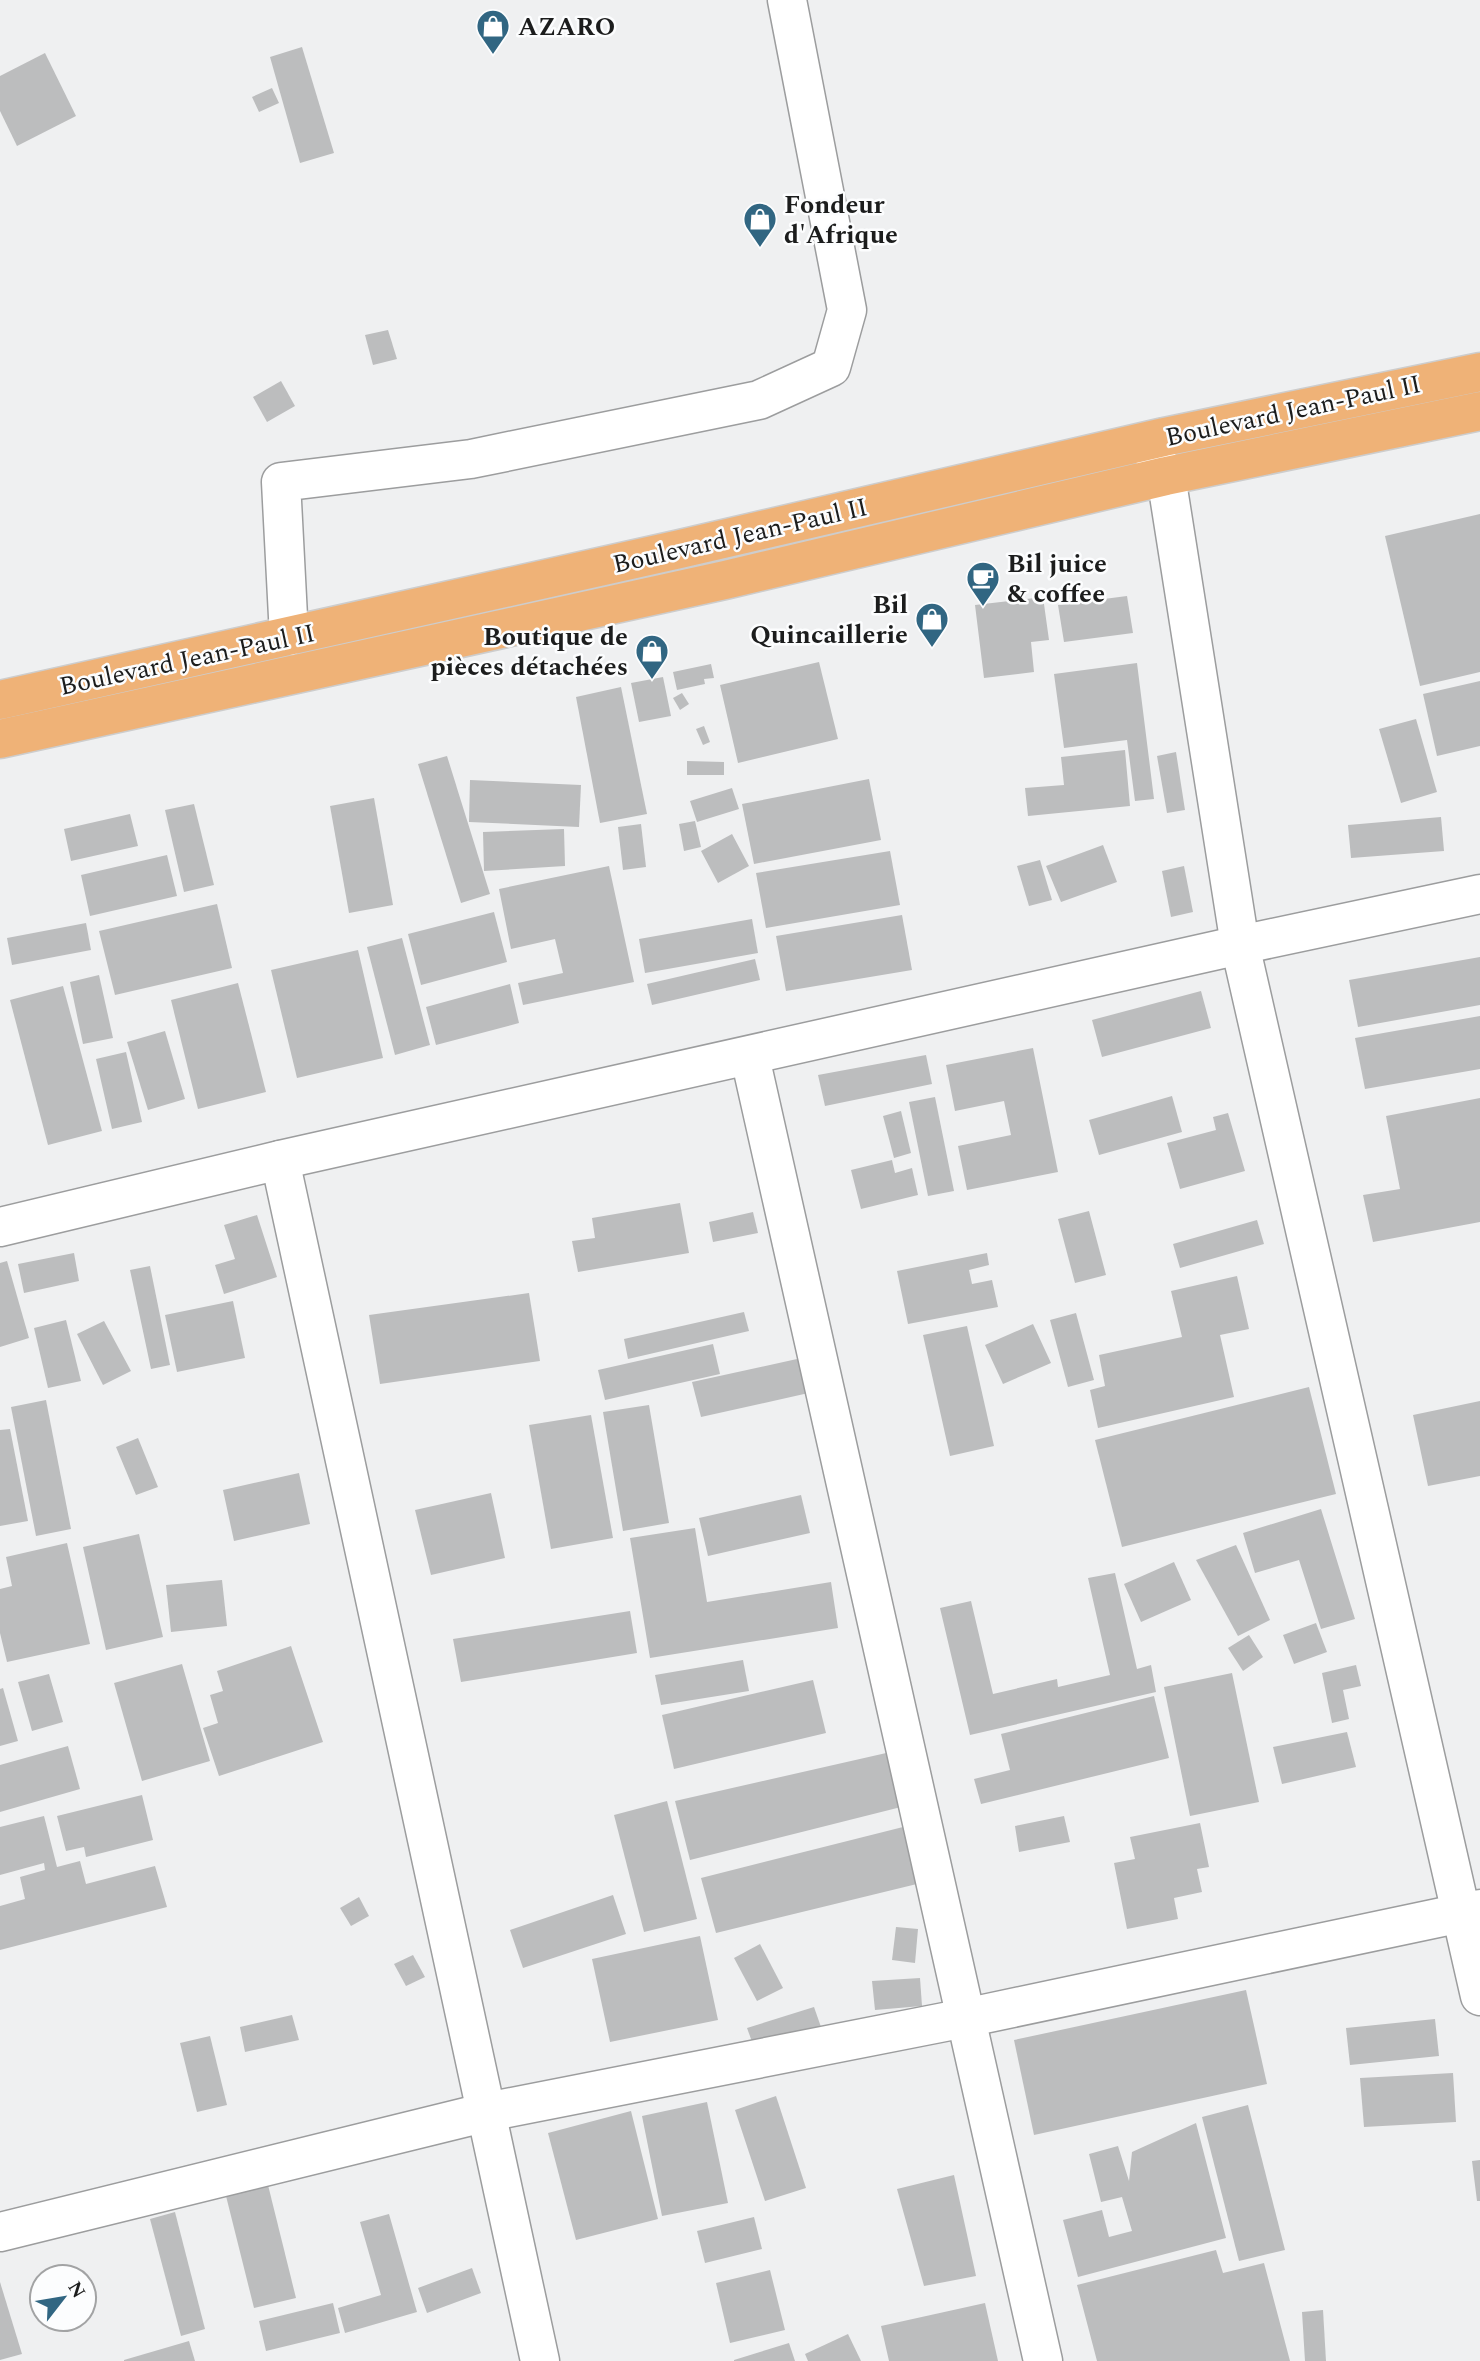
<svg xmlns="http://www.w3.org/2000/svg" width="1480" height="2361" viewBox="0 0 1480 2361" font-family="Spectral,serif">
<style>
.building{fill:#bcbdbe}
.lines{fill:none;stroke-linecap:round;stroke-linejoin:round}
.minor-casing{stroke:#9c9d9e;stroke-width:41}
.major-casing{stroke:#cdcdcd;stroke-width:41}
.minor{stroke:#fff;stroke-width:38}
.major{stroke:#efb277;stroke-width:38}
.labels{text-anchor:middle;stroke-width:5;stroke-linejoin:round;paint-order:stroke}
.poi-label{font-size:26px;font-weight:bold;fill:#1c1d1d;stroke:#fcfdfe;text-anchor:start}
.street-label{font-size:26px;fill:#1c1d1d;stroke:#fcfdfe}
</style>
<rect width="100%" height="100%" fill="#eff0f1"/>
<g class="building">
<polygon points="302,47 334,153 300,163 270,57"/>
<polygon points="45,53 76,116 17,146 0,111 0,76"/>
<polygon points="272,88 279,103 259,112 252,97"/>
<polygon points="388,330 397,359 373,365 365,335"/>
<polygon points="281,381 295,406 267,422 253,397"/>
<polygon points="1480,514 1480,672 1420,686 1385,536"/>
<polygon points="1127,596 1133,633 1064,642 1058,605"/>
<polygon points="1043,597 1049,640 1031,642 1034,672 984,678 975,605"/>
<polygon points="819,662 838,739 738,763 720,685"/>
<polygon points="1137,663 1154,799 1135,801 1127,740 1064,748 1054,674"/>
<polygon points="711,664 714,678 704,679 705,684 677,690 673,672"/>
<polygon points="663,677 671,716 639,722 631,683"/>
<polygon points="1480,681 1480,746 1437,756 1423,694"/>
<polygon points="621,687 647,814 600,823 576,697"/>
<polygon points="682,693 689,704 680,710 673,698"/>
<polygon points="1416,719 1437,792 1401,803 1379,729"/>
<polygon points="704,726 710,742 703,745 696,729"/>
<polygon points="1125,750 1130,806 1028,816 1025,788 1064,785 1061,757"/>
<polygon points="1176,752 1185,810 1167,813 1157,756"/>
<polygon points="447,756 490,894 461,903 418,764"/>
<polygon points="687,761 724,762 724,775 687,775"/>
<polygon points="869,779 881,840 754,864 742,804"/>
<polygon points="470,780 581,785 579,827 469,822"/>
<polygon points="732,788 739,809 697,822 690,801"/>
<polygon points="374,798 393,905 349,913 330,806"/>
<polygon points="194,804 214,885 184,892 165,810"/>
<polygon points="130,814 138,846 71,861 64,829"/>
<polygon points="1441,817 1444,851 1351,858 1348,825"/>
<polygon points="695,821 701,847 684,851 679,824"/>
<polygon points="641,824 646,867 623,870 618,827"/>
<polygon points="564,829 565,866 484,871 483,832"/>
<polygon points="732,834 749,866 718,883 701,851"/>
<polygon points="1103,845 1117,882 1061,902 1046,866"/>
<polygon points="890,851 900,905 766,928 756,873"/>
<polygon points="167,855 177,896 90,916 81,875"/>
<polygon points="1040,860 1052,900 1029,906 1017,866"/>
<polygon points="609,866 634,982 523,1005 518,983 563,973 555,939 511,949 499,889"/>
<polygon points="1184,866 1193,912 1171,917 1162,871"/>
<polygon points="217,904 232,968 115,995 99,931"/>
<polygon points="494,912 507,962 421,985 408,934"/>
<polygon points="902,915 912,970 786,991 776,936"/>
<polygon points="752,919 758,953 645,973 639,939"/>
<polygon points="86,923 91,950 12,965 7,938"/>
<polygon points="402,938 430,1045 395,1055 367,947"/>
<polygon points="358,950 383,1058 297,1078 271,970"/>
<polygon points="1480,957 1480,1005 1358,1027 1349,980"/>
<polygon points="755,959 760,980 652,1005 647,984"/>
<polygon points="99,975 113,1038 83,1044 70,982"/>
<polygon points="238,983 266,1092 198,1109 171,1000"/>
<polygon points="510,984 519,1023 436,1045 426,1007"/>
<polygon points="63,986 102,1131 48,1145 10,1000"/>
<polygon points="1201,991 1211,1028 1102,1057 1092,1020"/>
<polygon points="1480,1016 1480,1069 1365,1089 1355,1038"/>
<polygon points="165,1031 185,1099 148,1110 127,1042"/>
<polygon points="1033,1048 1058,1172 967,1190 958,1146 1011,1135 1004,1101 955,1111 946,1065"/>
<polygon points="126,1052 142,1122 112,1129 96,1059"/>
<polygon points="926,1055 932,1084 825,1106 818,1075"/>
<polygon points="1172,1096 1182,1132 1099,1155 1089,1120"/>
<polygon points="935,1097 954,1191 928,1196 909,1102"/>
<polygon points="1480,1098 1480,1222 1373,1242 1363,1195 1400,1189 1386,1116"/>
<polygon points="901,1111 911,1153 894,1158 883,1116"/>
<polygon points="1228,1113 1245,1171 1180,1189 1167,1143 1216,1130 1213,1117"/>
<polygon points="892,1160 895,1173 912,1168 918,1195 861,1209 851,1170"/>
<polygon points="680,1203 689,1253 578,1272 572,1241 595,1238 592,1218"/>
<polygon points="1089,1211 1106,1275 1075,1283 1058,1219"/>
<polygon points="753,1212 758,1233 713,1242 709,1222"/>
<polygon points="257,1215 277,1277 224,1294 215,1265 235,1259 224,1225"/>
<polygon points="1257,1220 1264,1244 1180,1268 1173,1244"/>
<polygon points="74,1253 79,1281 24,1293 18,1264"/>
<polygon points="987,1253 989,1265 969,1270 972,1284 992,1280 998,1307 908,1324 897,1271"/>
<polygon points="7,1261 29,1338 0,1347 0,1263"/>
<polygon points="150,1266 170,1365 151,1369 130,1270"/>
<polygon points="1237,1276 1249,1329 1220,1335 1234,1397 1098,1428 1090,1390 1105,1386 1099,1355 1182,1337 1171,1291"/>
<polygon points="529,1293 540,1361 380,1384 369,1315"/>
<polygon points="233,1301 245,1358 177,1372 165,1315"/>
<polygon points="744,1312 749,1331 628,1359 624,1339"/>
<polygon points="1076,1313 1094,1380 1068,1387 1050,1320"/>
<polygon points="66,1320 81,1381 48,1388 34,1328"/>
<polygon points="104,1321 131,1371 103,1385 77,1334"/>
<polygon points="1033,1324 1051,1363 1003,1384 985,1345"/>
<polygon points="967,1326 994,1446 950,1456 923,1335"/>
<polygon points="713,1344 720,1374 605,1400 598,1370"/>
<polygon points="806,1357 813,1392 701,1417 692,1382"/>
<polygon points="1309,1387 1336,1494 1122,1547 1095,1440"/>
<polygon points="46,1400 71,1529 36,1536 11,1407"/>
<polygon points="1480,1401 1480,1476 1428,1486 1413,1415"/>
<polygon points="649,1405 669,1523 623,1531 603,1412"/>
<polygon points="591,1415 613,1538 551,1549 529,1425"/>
<polygon points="10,1429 28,1521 0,1526 0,1430"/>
<polygon points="138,1438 158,1487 136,1495 116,1447"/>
<polygon points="299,1473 310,1524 234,1541 223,1490"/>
<polygon points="491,1493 505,1558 431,1575 415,1510"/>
<polygon points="801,1495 810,1533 708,1556 699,1518"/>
<polygon points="1321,1509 1355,1619 1321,1629 1299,1560 1255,1573 1243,1533"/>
<polygon points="695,1528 707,1602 831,1582 838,1628 650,1658 630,1538"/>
<polygon points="139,1534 163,1637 106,1650 83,1547"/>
<polygon points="67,1543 90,1644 7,1662 0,1633 0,1589 12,1586 6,1557"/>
<polygon points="1236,1545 1270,1620 1238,1636 1196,1560"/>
<polygon points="1174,1562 1191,1600 1141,1622 1124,1584"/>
<polygon points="1115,1573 1137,1669 1151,1665 1156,1692 970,1735 940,1608 971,1601 993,1694 1057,1679 1058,1687 1110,1675 1088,1578"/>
<polygon points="222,1580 227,1626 171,1632 166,1585"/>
<polygon points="630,1611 637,1653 461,1682 453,1639"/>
<polygon points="1316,1623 1327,1652 1294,1664 1283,1635"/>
<polygon points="1249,1635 1263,1657 1243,1671 1228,1648"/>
<polygon points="291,1646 323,1742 219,1776 203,1728 218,1723 210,1695 223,1691 217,1671"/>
<polygon points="743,1660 749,1691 661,1705 655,1675"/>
<polygon points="182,1664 210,1761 142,1781 114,1683"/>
<polygon points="1356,1665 1361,1686 1343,1690 1349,1719 1332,1723 1322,1673"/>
<polygon points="1232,1673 1259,1802 1190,1816 1164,1687"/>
<polygon points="49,1674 63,1722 32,1731 18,1682"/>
<polygon points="813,1680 826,1733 674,1769 662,1715"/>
<polygon points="3,1688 18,1741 0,1746 0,1689"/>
<polygon points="1154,1696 1169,1758 981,1804 974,1779 1010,1770 1001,1734"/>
<polygon points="1347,1732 1356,1767 1282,1784 1273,1747"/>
<polygon points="68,1746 80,1789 0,1812 0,1765"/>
<polygon points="895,1751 909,1805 690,1860 675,1801"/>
<polygon points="142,1795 153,1840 86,1857 84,1847 66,1851 57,1816"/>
<polygon points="667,1801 697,1919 644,1932 614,1815"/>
<polygon points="44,1816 57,1867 80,1861 86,1884 155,1866 167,1907 0,1950 0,1906 25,1899 20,1877 45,1870 44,1863 0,1875 0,1827"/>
<polygon points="1064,1816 1070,1842 1019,1852 1015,1826"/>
<polygon points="1200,1823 1209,1867 1197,1869 1202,1892 1174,1898 1178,1919 1127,1929 1114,1863 1135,1859 1130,1837"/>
<polygon points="907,1826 921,1883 716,1933 701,1878"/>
<polygon points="613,1895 626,1934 523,1968 510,1930"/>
<polygon points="359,1897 369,1916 351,1926 340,1908"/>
<polygon points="896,1927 918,1929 915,1963 892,1960"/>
<polygon points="700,1936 718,2020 610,2042 592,1959"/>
<polygon points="760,1944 783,1988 757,2001 734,1958"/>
<polygon points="413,1955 425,1977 406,1986 394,1964"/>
<polygon points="920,1978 922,2006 875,2010 872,1981"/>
<polygon points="1246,1990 1267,2084 1034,2135 1014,2040"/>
<polygon points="814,2007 821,2027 755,2050 747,2028"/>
<polygon points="292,2015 299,2040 245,2052 240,2027"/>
<polygon points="1435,2019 1439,2056 1350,2065 1346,2028"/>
<polygon points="210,2036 227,2105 197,2112 180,2043"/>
<polygon points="1453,2073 1456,2122 1364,2127 1360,2078"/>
<polygon points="776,2096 806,2188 765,2201 735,2110"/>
<polygon points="707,2102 728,2203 662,2216 642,2116"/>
<polygon points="1248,2105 1285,2250 1239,2261 1202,2117"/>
<polygon points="631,2111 658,2219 576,2240 548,2133"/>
<polygon points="1196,2123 1226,2238 1078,2277 1063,2220 1102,2210 1109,2237 1132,2231 1122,2197 1101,2202 1089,2154 1118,2146 1129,2181 1132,2152"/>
<polygon points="1480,2160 1480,2201 1477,2201 1472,2161"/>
<polygon points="954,2175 976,2276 924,2286 897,2189"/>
<polygon points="268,2185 296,2298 254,2308 226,2196"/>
<polygon points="175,2212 205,2329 181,2336 150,2219"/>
<polygon points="389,2214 417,2312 345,2333 338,2308 381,2295 360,2222"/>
<polygon points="754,2217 762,2249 705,2263 697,2231"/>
<polygon points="1216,2250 1223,2273 1264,2263 1290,2361 1097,2361 1077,2285"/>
<polygon points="472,2268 481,2293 427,2313 418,2288"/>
<polygon points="770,2270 785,2330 730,2343 716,2283"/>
<polygon points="0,2282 22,2354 0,2360"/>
<polygon points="333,2303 340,2333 266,2351 259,2321"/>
<polygon points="985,2303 998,2361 889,2361 881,2326"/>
<polygon points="1323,2310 1326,2361 1305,2361 1302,2312"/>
<polygon points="848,2334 861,2361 808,2361 805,2354"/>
<polygon points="189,2341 195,2361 124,2361 124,2360"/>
<polygon points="789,2343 795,2361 734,2361 734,2360"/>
</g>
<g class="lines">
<defs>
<g id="minor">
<polyline points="1149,447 1166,476 1240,945 1480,1996"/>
<polyline points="289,636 281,482 471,459 759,400 831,367 847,310 787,0"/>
<polyline points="750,1057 1043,2361"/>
<polyline points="280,1160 540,2361"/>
<polyline points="0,1227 280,1160 1240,945 1480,894"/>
<polyline points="0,2232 487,2112 965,2018 1480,1909"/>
</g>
<g id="major">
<polyline points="0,700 680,549 1164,437 1480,372"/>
<polyline points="0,739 725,580 1166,476 1480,411"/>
</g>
</defs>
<use href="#minor" class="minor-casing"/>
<use href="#major" class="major-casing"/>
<use href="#minor" class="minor"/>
<use href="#major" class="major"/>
</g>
<defs>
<symbol id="shop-pin" viewBox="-11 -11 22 30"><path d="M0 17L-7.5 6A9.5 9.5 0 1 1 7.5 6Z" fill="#316682" stroke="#fcfdfe"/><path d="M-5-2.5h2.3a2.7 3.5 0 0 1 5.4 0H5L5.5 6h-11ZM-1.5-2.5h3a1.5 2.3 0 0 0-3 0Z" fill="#fff"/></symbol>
<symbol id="cafe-pin" viewBox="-11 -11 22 30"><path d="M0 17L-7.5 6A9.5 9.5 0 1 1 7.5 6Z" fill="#316682" stroke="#fcfdfe"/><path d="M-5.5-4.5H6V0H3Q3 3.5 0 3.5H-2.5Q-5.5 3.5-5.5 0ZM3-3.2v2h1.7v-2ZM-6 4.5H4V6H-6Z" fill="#fff"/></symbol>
</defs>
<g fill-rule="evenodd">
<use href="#shop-pin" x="474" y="7" width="38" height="52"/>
<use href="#shop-pin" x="741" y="200" width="38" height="52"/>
<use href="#cafe-pin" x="964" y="559" width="38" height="52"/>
<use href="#shop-pin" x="913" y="600" width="38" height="52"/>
<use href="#shop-pin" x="633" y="632" width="38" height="52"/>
</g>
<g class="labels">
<g class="poi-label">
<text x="518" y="35">AZARO</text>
<text x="784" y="213">Fondeur<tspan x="784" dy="30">d'Afrique</tspan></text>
<text x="1007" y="572">Bil juice<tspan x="1007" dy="30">&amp; coffee</tspan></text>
<text x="908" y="613" text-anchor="end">Bil<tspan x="908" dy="30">Quincaillerie</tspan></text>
<text x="628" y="645" text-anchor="end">Boutique de<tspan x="628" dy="30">pièces détachées</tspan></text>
</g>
<g class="street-label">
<text transform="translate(1293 410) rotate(-12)" y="9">Boulevard Jean-Paul II</text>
<text transform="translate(740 535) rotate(-13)" y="9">Boulevard Jean-Paul II</text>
<text transform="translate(187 659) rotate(-12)" y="9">Boulevard Jean-Paul II</text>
</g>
</g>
<g transform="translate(63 2298) rotate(59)"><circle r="33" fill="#fcfdfe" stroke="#a2a3a4" stroke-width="2"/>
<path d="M0-5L12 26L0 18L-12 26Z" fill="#316682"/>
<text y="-10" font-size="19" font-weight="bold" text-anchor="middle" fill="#1c1d1d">N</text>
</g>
</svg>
